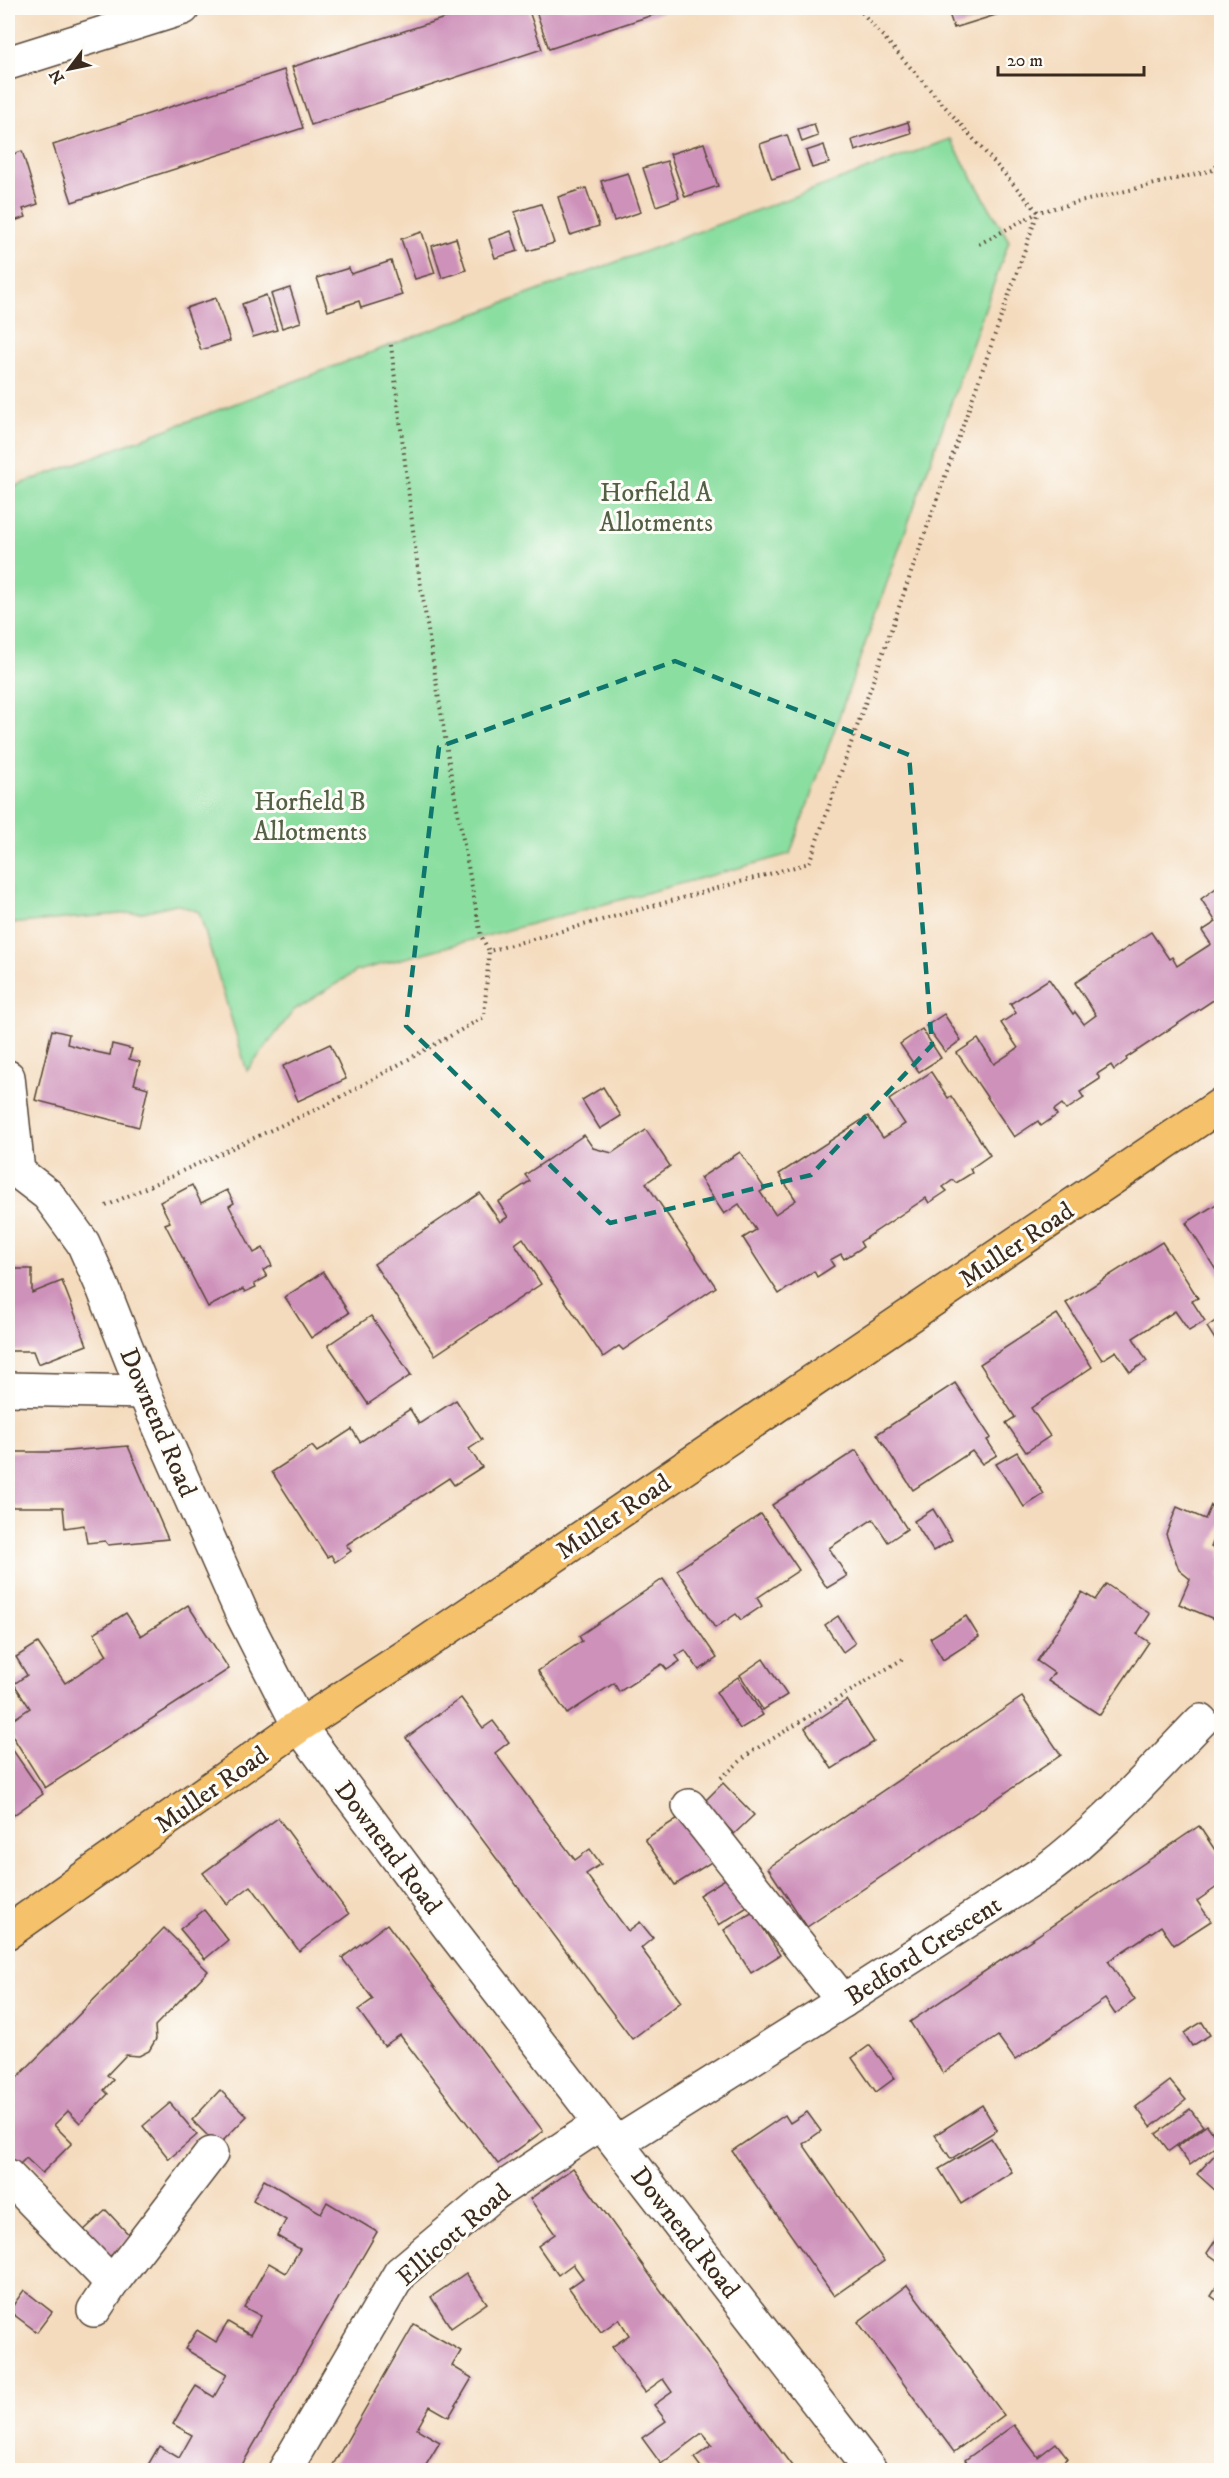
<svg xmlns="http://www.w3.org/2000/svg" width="1229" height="2478" viewBox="0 0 1229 2478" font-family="'IM FELL DW Pica',serif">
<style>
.green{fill:#8adea0;stroke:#62845f;stroke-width:1.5}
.building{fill:#ce91ba}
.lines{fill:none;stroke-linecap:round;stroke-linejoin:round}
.minor-casing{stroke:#574536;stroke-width:36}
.major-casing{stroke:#574536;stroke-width:36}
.path{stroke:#574536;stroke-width:4;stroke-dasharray:1.5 4.5;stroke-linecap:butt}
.minor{stroke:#fff;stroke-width:33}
.major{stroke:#f5c16b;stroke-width:33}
.marked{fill:none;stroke:#0f766e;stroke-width:4.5;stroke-dasharray:12 8;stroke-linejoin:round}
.labels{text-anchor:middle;stroke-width:6;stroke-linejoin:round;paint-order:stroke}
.park-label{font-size:26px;fill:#536045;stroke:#fdfcf7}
.street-label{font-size:26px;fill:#3b2a1e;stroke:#fdfcf7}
</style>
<rect width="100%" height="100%" fill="#fdfcf7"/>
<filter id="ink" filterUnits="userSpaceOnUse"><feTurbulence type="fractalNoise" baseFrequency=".0167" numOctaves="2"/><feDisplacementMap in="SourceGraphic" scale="12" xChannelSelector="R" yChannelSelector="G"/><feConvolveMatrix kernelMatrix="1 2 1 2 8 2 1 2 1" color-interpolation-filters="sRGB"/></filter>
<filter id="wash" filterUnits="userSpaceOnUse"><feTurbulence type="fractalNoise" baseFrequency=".008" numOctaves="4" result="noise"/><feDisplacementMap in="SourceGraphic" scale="24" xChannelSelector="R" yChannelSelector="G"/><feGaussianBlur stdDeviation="1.35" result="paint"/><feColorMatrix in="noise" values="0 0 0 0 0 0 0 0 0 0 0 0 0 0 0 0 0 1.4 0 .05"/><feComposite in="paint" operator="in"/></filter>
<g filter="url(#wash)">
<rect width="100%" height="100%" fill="#f4dbbe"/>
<polygon class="green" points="950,139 1009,241 790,854 357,971 294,1010 247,1071 199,912 176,904 143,912 8,924 8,489 391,345"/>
<g id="blocks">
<g class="building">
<polygon points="476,8 528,8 542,49 311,125 292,67"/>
<polygon points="535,8 674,8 549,49"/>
<polygon points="947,8 1018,8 954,28"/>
<polygon points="284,70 303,128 72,202 53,145"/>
<polygon points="908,122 911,133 855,151 852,140"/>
<polygon points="814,124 818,136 802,142 798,129"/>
<polygon points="787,135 799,170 772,179 760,144"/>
<polygon points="704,143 718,186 685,197 670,154"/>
<polygon points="824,145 829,163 812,168 806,151"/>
<polygon points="22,151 38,204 23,209 26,217 8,223 8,156"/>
<polygon points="667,161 679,198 656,206 643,168"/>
<polygon points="628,173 641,212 614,221 601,181"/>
<polygon points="586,188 599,226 570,235 558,197"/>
<polygon points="541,204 554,243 528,251 515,212"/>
<polygon points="511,231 518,251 495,258 489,239"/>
<polygon points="422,232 435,273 415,279 401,239"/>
<polygon points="456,238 466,270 442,278 432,246"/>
<polygon points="391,261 402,295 361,308 359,301 328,311 317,278 349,268 351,274"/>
<polygon points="290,288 301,322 282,328 271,294"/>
<polygon points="266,295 277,330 253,337 242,304"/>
<polygon points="216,298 230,341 201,350 186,308"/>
<polygon points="1219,886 1221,889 1221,995 1126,1058 1127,1060 1114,1070 1111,1065 1097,1074 1100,1079 1080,1092 1084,1098 1066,1110 1062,1104 1054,1110 1057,1115 1041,1126 1038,1121 1014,1137 957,1053 978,1039 994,1064 1018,1048 1001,1023 1016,1013 1010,1004 1049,979 1073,1014 1075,1012 1084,1024 1096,1015 1075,983 1151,932 1169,959 1172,957 1177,966 1211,944 1202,931 1216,922 1201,899"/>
<polygon points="944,1014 961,1040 945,1052 926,1026"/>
<polygon points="922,1029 941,1058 919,1072 900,1044"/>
<polygon points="52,1030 69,1034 67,1044 96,1052 110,1055 112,1044 132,1049 129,1059 140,1062 134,1084 148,1088 139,1127 35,1100"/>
<polygon points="330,1044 346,1079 298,1101 283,1066"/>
<polygon points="931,1072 948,1098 951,1096 990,1155 970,1169 972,1173 956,1183 953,1180 943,1187 947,1191 929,1203 926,1198 860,1242 863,1247 844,1259 841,1254 830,1260 834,1266 817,1277 814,1271 779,1294 743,1238 756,1230 739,1204 724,1214 700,1178 740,1152 765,1189 760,1192 775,1214 796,1200 779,1174 868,1116 883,1138 905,1124 889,1100"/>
<polygon points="603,1087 621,1116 600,1129 582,1100"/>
<polygon points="646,1130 670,1166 646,1183 716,1287 623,1350 619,1346 603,1357 523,1238 515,1244 541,1284 435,1355 374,1264 480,1193 500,1222 508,1217 498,1202 530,1181 525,1175 584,1135 593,1148 612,1153"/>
<polygon points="192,1185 201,1203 227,1190 234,1203 229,1206 254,1253 263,1248 272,1266 263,1270 267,1277 254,1284 256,1287 245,1292 243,1289 208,1307 165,1224 170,1222 160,1202"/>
<polygon points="1221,1201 1221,1278 1186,1223"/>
<polygon points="1162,1242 1198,1298 1192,1301 1205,1321 1189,1331 1175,1311 1133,1338 1147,1361 1130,1372 1116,1351 1102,1360 1066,1303"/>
<polygon points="8,1269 32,1269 32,1293 62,1281 87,1345 38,1364 33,1351 8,1351"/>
<polygon points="323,1272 349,1313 311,1338 285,1297"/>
<polygon points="1057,1314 1092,1367 1031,1408 1050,1436 1026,1452 1006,1423 1015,1417 980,1364"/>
<polygon points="371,1316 411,1375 368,1404 328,1345"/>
<polygon points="1221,1317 1221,1349 1207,1327"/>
<polygon points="955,1383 991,1438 987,1440 997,1455 982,1464 972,1451 913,1490 877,1434"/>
<polygon points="456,1400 482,1440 469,1449 482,1467 454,1485 449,1478 346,1545 351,1551 335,1562 331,1555 327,1557 272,1472 312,1446 317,1452 352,1429 360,1442 410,1409 419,1424"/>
<polygon points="128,1446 168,1539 108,1545 105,1541 87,1543 84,1525 65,1528 63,1507 8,1507 8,1452 56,1452"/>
<polygon points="856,1450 907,1529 888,1542 873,1519 829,1548 847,1576 827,1588 772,1505"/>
<polygon points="1017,1452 1044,1494 1024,1507 996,1464"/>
<polygon points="1211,1505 1221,1510 1221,1522 1211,1547 1221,1551 1221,1622 1179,1604 1190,1579 1179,1570 1166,1534 1177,1507 1205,1519"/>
<polygon points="933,1509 952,1540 933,1551 914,1521"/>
<polygon points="761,1514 799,1570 757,1598 762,1606 741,1620 736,1614 715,1628 677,1570"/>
<polygon points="663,1579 717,1658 699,1670 685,1650 676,1656 680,1661 667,1670 662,1664 619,1692 614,1683 567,1714 538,1671 582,1641 579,1636"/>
<polygon points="1106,1584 1150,1614 1137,1634 1149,1642 1100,1715 1048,1681 1054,1673 1037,1661 1082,1592 1095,1600"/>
<polygon points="188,1605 229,1669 45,1788 8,1729 8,1723 30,1708 14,1684 27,1675 16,1657 38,1643 65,1683 107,1655 94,1633 126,1613 141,1636"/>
<polygon points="838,1616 855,1643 843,1652 825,1625"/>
<polygon points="966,1616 979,1637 943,1660 930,1638"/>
<polygon points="763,1659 787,1695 763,1710 740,1675"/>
<polygon points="738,1677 763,1715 740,1729 716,1692"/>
<polygon points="1022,1697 1061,1755 807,1927 768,1868"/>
<polygon points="461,1698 483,1728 493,1721 509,1742 495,1753 575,1860 590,1849 601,1864 586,1874 628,1931 640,1922 653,1938 641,1948 681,2002 632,2039 406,1738"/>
<polygon points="847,1700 874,1742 832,1769 805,1728"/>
<polygon points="8,1743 43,1794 8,1819"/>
<polygon points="723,1783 754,1815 734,1834 704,1802"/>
<polygon points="683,1815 713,1861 675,1885 645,1839"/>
<polygon points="278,1818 349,1914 299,1951 251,1886 227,1904 203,1873"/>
<polygon points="1199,1826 1221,1859 1221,1894 1217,1887 1197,1901 1211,1921 1174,1945 1161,1926 1108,1961 1135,2000 1115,2014 1105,1999 1015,2060 998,2036 943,2073 910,2022"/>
<polygon points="730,1876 749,1906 719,1925 699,1895"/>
<polygon points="204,1910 228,1940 205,1959 180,1929"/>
<polygon points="753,1912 780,1955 751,1973 724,1930"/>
<polygon points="387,1924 543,2131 498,2164 400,2035 384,2046 358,2010 373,1999 342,1958"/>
<polygon points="164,1928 208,1971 155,2026 156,2039 149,2051 139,2056 126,2055 107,2075 113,2080 104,2090 108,2094 80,2123 68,2111 54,2125 72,2143 42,2173 26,2158 14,2170 8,2164 8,2087"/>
<polygon points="1202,2022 1210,2035 1192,2046 1184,2033"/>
<polygon points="870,2045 895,2078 876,2092 852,2058"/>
<polygon points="1170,2081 1186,2100 1151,2127 1136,2107"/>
<polygon points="220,2090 247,2116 218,2146 192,2120"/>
<polygon points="170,2103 197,2135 169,2159 143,2126"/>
<polygon points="982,2105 997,2130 951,2159 935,2135"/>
<polygon points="1190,2109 1203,2126 1169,2151 1156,2134"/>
<polygon points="807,2112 821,2131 803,2144 884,2261 834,2296 732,2151 785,2115 790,2123"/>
<polygon points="1207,2125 1220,2143 1190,2165 1177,2147"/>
<polygon points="991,2138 1012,2172 961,2204 939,2169"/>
<polygon points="1221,2148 1221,2187 1217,2192 1197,2174"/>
<polygon points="573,2168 682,2320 795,2470 703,2470 694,2458 712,2445 702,2433 661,2464 642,2438 666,2421 654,2405 672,2392 663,2379 645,2392 612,2347 629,2335 619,2319 601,2332 569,2288 583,2278 573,2264 558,2275 538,2246 555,2234 530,2199"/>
<polygon points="264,2180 321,2213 327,2202 377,2232 239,2470 145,2470 159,2446 179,2458 192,2435 173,2424 184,2405 196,2386 214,2397 227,2374 185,2349 197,2330 216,2342 228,2322 250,2335 261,2316 244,2307 269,2263 286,2273 300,2249 277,2236 286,2220 253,2200"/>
<polygon points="106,2210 131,2237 107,2259 82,2232"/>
<polygon points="1221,2232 1221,2263 1207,2253"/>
<polygon points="466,2273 487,2303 451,2328 431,2297"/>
<polygon points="1221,2280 1221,2303 1211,2296"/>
<polygon points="907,2285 1004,2415 954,2452 858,2322"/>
<polygon points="24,2290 52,2312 37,2332 9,2311"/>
<polygon points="414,2324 461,2351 452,2366 472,2378 449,2417 430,2406 417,2429 440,2442 423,2470 400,2470 395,2468 394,2470 330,2470"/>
<polygon points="1014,2425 1038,2457 1056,2443 1068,2458 1051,2470 972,2470 965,2460"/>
</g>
</g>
</g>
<g filter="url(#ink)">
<use href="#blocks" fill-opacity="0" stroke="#574536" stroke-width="1.5"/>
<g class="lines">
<defs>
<g id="minor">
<polyline points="8,63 183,8"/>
<polyline points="8,1077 18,1172"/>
<polyline points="8,1171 18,1172 48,1195 83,1243 103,1288 144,1392 243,1616 299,1726 452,1931 870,2470"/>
<polyline points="8,1389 144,1392"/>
<polyline points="689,1806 843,2001"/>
<path d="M617,2143L843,2001L1045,1871C1103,1828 1151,1772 1201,1721"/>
<polyline points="8,2176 112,2283"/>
<polyline points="94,2310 112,2283 211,2154"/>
<polyline points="285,2470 400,2273 494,2194 601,2123"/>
</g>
<polyline id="major" points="8,1932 299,1726 414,1651 1222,1104"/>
</defs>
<use href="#minor" class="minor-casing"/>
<use href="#major" class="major-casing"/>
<g class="path">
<polyline points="858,8 1038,212 1213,170 1222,160"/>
<polyline points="979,244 1037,213"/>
<polyline points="391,345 416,555 451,775 481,936 489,951"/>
<polyline points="106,1206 330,1103 484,1017 489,951 809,863 1038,212"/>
<polyline points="721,1778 751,1752 906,1657"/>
</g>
<use href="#minor" class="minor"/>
<use href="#major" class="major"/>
</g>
</g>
<path class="marked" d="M675,661L909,755L932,1045L811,1175L610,1223L406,1026L439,747Z"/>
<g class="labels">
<g class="park-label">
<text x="656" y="501">Horfield A<tspan x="656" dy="30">Allotments</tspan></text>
<text x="310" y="810">Horfield B<tspan x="310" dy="30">Allotments</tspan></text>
</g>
<g class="street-label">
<text transform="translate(1016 1244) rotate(-34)" y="9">Muller Road</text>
<text transform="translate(159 1422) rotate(67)" y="9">Downend Road</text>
<text transform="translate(613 1516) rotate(-34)" y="9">Muller Road</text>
<text transform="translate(211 1789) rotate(-35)" y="9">Muller Road</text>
<text transform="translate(389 1847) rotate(53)" y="9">Downend Road</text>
<text transform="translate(923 1950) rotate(-33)" y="9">Bedford Crescent</text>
<text transform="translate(686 2232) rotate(52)" y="9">Downend Road</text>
<text transform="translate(453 2234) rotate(-41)" y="9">Ellicott Road</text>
</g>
</g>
<rect width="1229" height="2478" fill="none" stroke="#fdfcf7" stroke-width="30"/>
<g transform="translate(69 69) rotate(238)" stroke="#fdfcf7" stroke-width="4.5" paint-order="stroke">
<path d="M0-4.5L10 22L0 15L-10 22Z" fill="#3b2a1e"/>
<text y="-9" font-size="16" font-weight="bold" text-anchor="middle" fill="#3b2a1e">N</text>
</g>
<path d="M998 66v9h146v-9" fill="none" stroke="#3b2a1e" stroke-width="3"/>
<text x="1007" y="66" font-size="18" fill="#3b2a1e" stroke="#fdfcf7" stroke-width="4.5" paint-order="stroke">20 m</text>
</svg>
